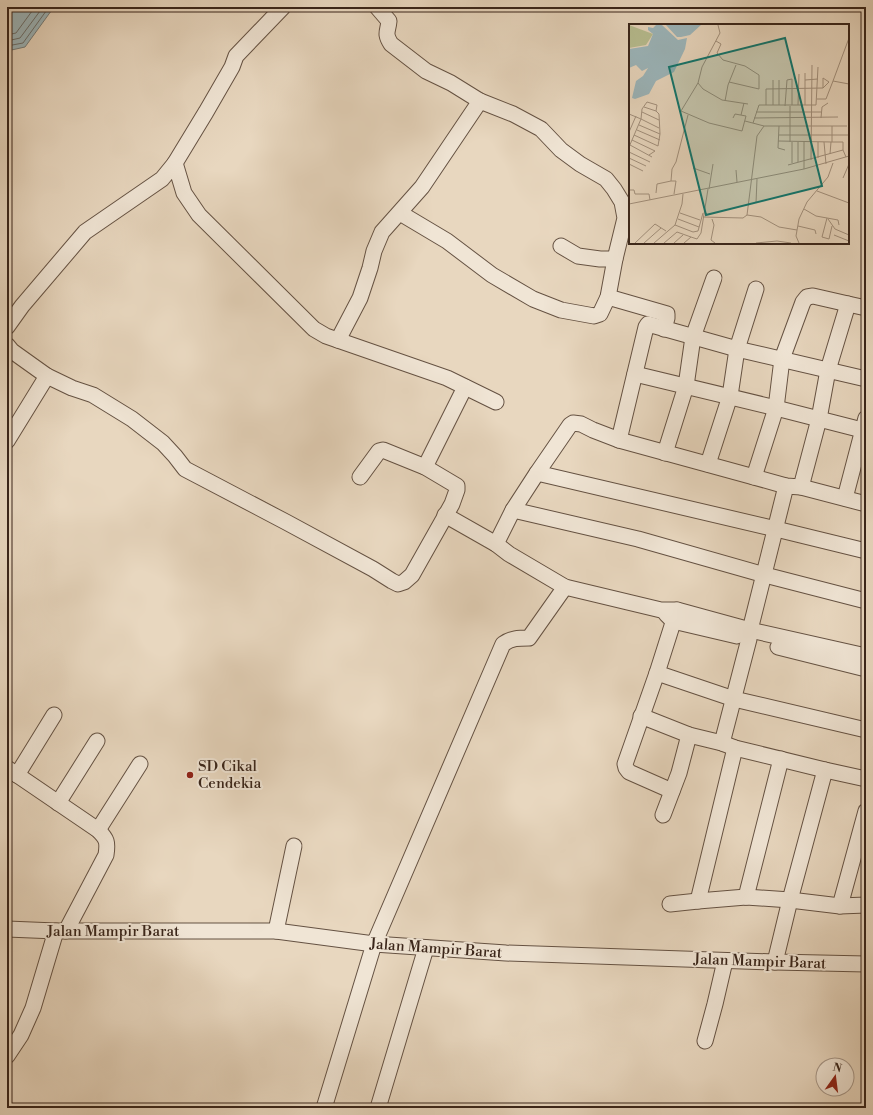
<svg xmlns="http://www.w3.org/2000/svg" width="873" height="1115" viewBox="0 0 873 1115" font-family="'Libre Bodoni',serif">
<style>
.water{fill:#9cb7bd;stroke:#747d7c}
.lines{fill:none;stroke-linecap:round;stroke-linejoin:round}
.shore{stroke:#6a6e6c;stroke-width:1}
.minor-casing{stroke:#655243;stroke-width:17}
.minor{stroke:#f0e5d5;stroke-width:15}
.poi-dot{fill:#8f2418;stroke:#f0e5d5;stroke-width:1.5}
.labels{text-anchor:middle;stroke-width:4;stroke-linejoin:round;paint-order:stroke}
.poi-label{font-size:15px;fill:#39251a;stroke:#f0e5d5;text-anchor:start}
.street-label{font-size:15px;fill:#39251a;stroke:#f0e5d5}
.inset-road{fill:none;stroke:#a2907d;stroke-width:1}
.view{fill:#0f766e;fill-opacity:0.15;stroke:#0f766e;stroke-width:2}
.inset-edge{fill:none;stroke:#39251a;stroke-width:2}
</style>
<rect width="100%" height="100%" fill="#e8d7bf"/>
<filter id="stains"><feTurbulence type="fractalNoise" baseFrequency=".005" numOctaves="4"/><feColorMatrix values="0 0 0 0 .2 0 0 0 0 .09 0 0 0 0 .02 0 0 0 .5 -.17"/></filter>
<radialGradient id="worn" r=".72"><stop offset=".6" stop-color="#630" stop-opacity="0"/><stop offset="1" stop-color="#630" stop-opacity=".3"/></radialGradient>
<polygon class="water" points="7,7 54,7 25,47 7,51"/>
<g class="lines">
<g class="shore">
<polyline points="7,35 16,33 35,7"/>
<polyline points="7,41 20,38 43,7"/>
<polyline points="7,46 23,43 49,7"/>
</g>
<defs>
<g id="minor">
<path d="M377,7L389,21C388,32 384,33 391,44L426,71L451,83L480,101L513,114L541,129L561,150L580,164L606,179L614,189L622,202L625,218L615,259L608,297L600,314L594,316L561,310L533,299L492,275L447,241L400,213"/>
<polyline points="175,163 206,112 232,67 236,56 283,7"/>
<polyline points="561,246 578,256 600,259 615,259"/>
<polyline points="608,297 667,314 667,318 664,329"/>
<polyline points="848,304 866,308"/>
<polyline points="7,327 22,306 85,232 162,179 175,163 184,193 199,215 314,329 326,336 447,378 496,402"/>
<polyline points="338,340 360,298 370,268 374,251 382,232 422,187 480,101"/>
<polyline points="7,345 12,351 47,376 72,388 93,395 132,419 163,443 175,456 185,469 286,522 373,569 392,581 398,584 404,582 412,575 452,504 457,490 457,486 425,467 383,450 379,451 360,477"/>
<polyline points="635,374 776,408 866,431"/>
<polyline points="619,440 754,477 786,486 801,487 866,504"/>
<polyline points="7,441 47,376"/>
<polyline points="665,453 686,386 693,337 714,278"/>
<polyline points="708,464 730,396 737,349 756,289"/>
<polyline points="425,467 465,387"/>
<polyline points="537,473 776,529 866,551"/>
<polyline points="754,477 776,408 782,359 803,302 807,297 813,296 848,304 828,370 819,419 801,487"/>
<polyline points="845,498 866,418"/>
<polyline points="513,510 638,539 765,575 866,601"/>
<polyline points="445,515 496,544 509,554 565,587 661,610 677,610 750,630 866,656"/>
<polyline points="496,544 513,510 537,473 570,425 573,423 581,424 593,430 619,440 646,327 648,324 737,349 866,379"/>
<polyline points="666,614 673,621 737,636"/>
<polyline points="778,647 866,669"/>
<polyline points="657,673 734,699 866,730"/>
<polyline points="641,716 689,735 722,743 735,748 825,770 866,779"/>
<polyline points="722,743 749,639 750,630 786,486"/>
<path d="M7,768L98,830C107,839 108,842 106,855L66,931"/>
<polyline points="17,775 54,715"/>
<polyline points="672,791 629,772 626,768 625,764 657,673 677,610"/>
<polyline points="58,803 97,741"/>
<polyline points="663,815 679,773 689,735"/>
<polyline points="98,830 140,764"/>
<polyline points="746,897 781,759"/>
<polyline points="698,901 735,748"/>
<polyline points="670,904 698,901 746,897 790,900 840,906 866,905"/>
<polyline points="840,906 866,811"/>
<polyline points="7,929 56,931 276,931 374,944 506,953 775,962 866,964"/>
<polyline points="276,931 294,846"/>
<polyline points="775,962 790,900 825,770"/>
<polyline points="705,1041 715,1004 725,961"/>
<polyline points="7,1056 21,1035 33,1008 56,931"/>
<path d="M324,1108L374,944L503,644C512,638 518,638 529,638L565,587"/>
<polyline points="378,1108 426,948"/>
</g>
</defs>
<use href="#minor" class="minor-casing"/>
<use href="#minor" class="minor"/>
</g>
<circle class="poi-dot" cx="190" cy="775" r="4"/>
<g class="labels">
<g class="poi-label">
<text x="198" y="771">SD Cikal<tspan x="198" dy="17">Cendekia</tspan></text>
</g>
<g class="street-label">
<text x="113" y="936">Jalan Mampir Barat</text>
<text transform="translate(436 948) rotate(4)" y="5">Jalan Mampir Barat</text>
<text transform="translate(760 961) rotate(2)" y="5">Jalan Mampir Barat</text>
</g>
</g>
<g transform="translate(629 24)">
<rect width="220" height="220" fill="#e8d7bf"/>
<path d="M0,1L24,10L17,21L0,24Z" fill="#b7be91"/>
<path d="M27,1H33L49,16L58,14L56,25L45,48L27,57L20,70L6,75L3,74L7,57L14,52L19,44L13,47L7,41L0,44V25L19,22L24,10L19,6V3L24,4ZM37,1H72L61,11L52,13H48Z" fill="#9cb7bd"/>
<path class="inset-road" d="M220,14L204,57L220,60M87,17L92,20L88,29L94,36L116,42L130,51V65L100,58M176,56L189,55M69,59L73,43L91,9L89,1M188,75H197L204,57M96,77L99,61L107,41M137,81H187L189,43M144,81V56M150,81V56M169,81L170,50M176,81V49M156,82L158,56L163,55V81M13,88L30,96M127,88H192M0,90L12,95L13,85L18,78L28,81L27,87L15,83M112,91L115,79M104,94L106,90L117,92L113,107L80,99L52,87L69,59L74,65L93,76L119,80M125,94L209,93M192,94L193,83L199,79M116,97L135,102H218M124,99L130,81H137V65L194,64L200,58L194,54V64M10,101L31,110M150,102L149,124L156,126M203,102V118H214V126M8,106L31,116M0,108L7,92M5,111L29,122L31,110L30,90L27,87M150,111H220M3,116L26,127L20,131M149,117L203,118M161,118V82M163,118V139M189,118V134M195,118L197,140M1,121L23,133M0,123L12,95L30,104M0,128L21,138M201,130L202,118M0,134L17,142M182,136L183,41M169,138V118M0,140L14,147M159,141L214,126L217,133M64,144L81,150M175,145V118M107,146L108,158M214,154L220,140M80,165L84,140M0,166H5L6,170H20L21,176M188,167L220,179M27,169L28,160L42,157M45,170L47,157H42L43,145L47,138L59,91M127,179L128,155M0,180L175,145L220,132M175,185L187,192L209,196L210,201M51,189L71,196M118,191L132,193L150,203L168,206M74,193L114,194L118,191L128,112L135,102M198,194L193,213L200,215L203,202M49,195L70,203M83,195L85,201L82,216L86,219M199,195L206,205L220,211M46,201L64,208L69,207L74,189M169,202L186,206L187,210M205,211L220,217M6,219L26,200L37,207M15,219L32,204M25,219L46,201L53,180L54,170M35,219L48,208L62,213M45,219L54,211M55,219L62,213L68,215L72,209L79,165M127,219L148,217L162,219M170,219L167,212L170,195L178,178L199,153L204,139"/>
<path class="view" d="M156,14L193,162L77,191L40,43Z"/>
<rect width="220" height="220" class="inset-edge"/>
</g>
<rect width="873" height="1115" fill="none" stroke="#e8d7bf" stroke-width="24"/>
<rect x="8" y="8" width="857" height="1099" fill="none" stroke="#39251a" stroke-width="2"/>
<rect x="12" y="12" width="849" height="1091" fill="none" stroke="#39251a"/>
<g transform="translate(835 1077) rotate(14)"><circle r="19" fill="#f0e5d5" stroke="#a7988a"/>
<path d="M0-3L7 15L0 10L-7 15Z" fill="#8f2418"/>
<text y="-6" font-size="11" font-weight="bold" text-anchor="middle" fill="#39251a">N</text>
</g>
<rect width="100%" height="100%" filter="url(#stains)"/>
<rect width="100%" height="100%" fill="url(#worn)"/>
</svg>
